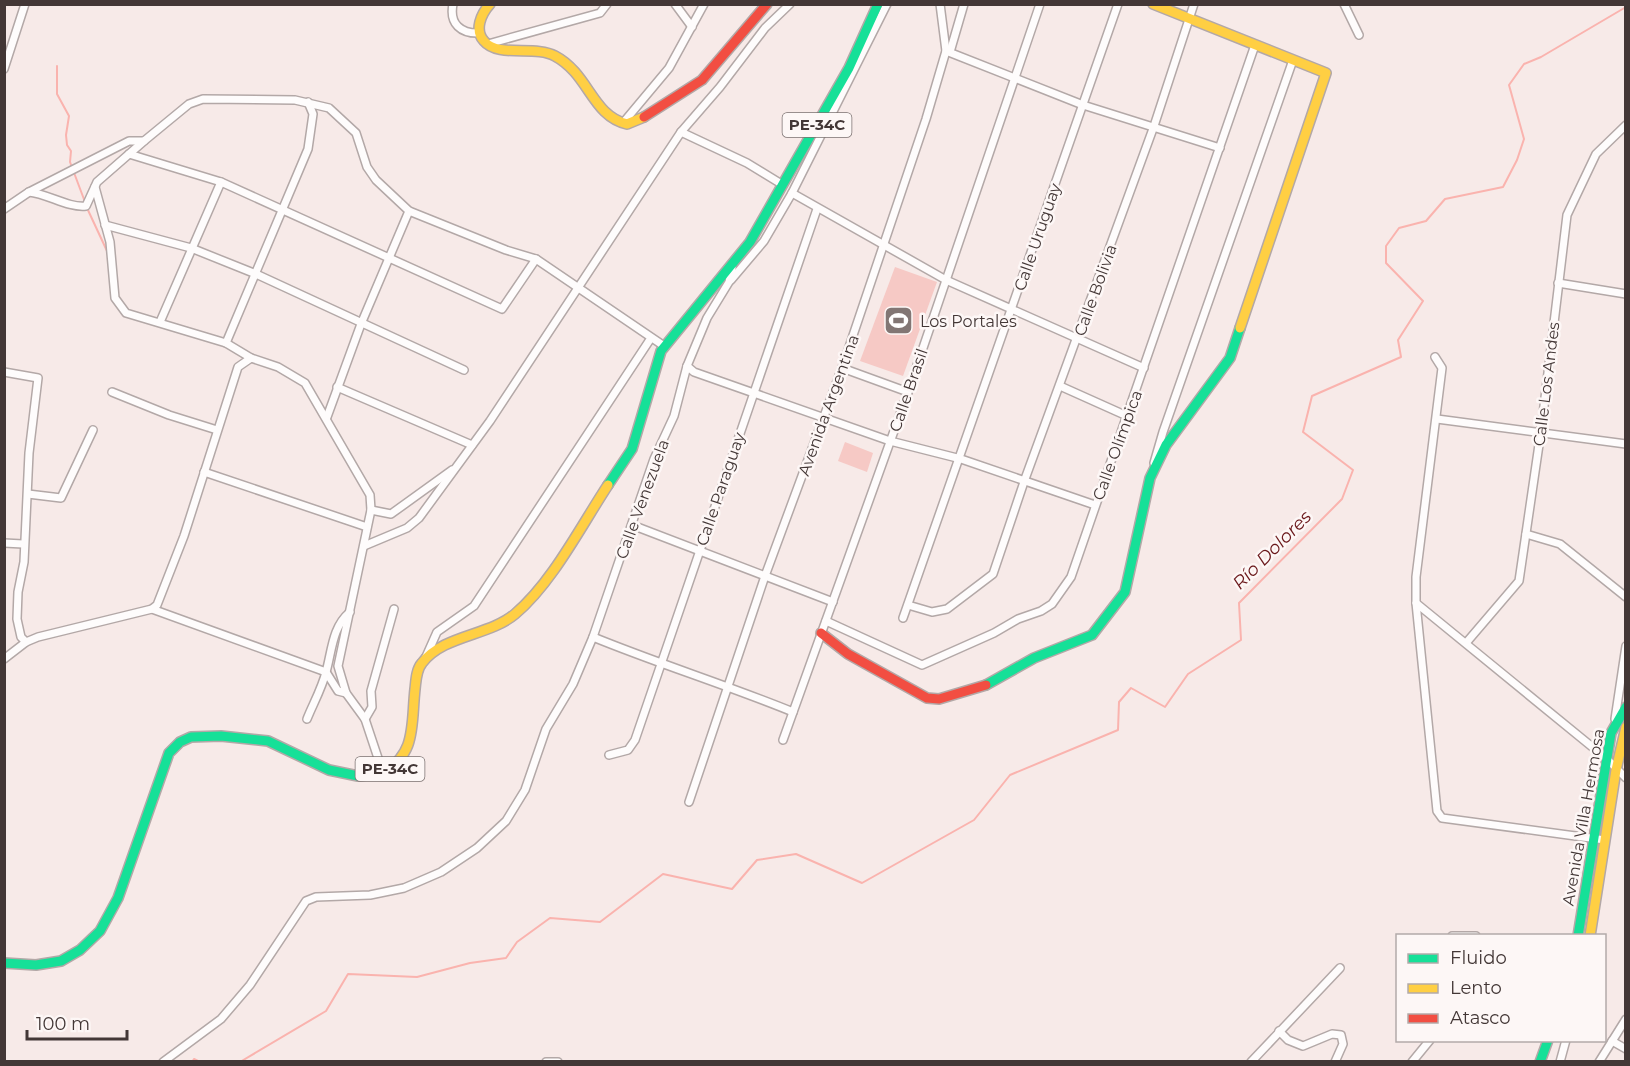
<svg xmlns="http://www.w3.org/2000/svg" width="1630" height="1066" viewBox="0 0 1630 1066" font-family="Montserrat,sans-serif">
<style>
.pitch{fill:#f6c9c5}
.lines{fill:none;stroke-linecap:round;stroke-linejoin:round}
.stream{stroke:#fab3ae;stroke-width:2}
.street-casing{stroke:#b3a8a7;stroke-width:10}
.fast-casing{stroke:#b3a8a7;stroke-width:12}
.slow-casing{stroke:#b3a8a7;stroke-width:12}
.jam-casing{stroke:#b3a8a7;stroke-width:12}
.street{stroke:#fefcfc;stroke-width:7}
.fast{stroke:#16e098;stroke-width:9}
.slow{stroke:#ffcf43;stroke-width:9}
.jam{stroke:#f24e42;stroke-width:9}
.labels{text-anchor:middle;stroke-width:5;stroke-linejoin:round;paint-order:stroke}
.shield{fill:#fdf7f6;stroke:#7b7170;stroke-width:1.5}
.shield-label{font-size:15px;font-weight:bold;fill:#433736}
.street-label{font-size:16px;fill:#433736;stroke:#fdf7f6}
.poi-label{font-size:16px;fill:#433736;stroke:#fdf7f6;text-anchor:start}
.water-label{font-size:18px;font-style:italic;fill:#6a171a;stroke:#fdf7f6}
</style>
<rect width="100%" height="100%" fill="#f7eae8"/>
<g class="pitch">
<polygon points="895,267 937,282 903,376 860,361"/>
<polygon points="845,442 873,453 867,472 838,461"/>
</g>
<g class="lines">
<g class="stream">
<polyline points="57,66 57,94 69,116 66,135 67,145 71,151 70,162 85,202"/>
<polyline points="87,208 107,251"/>
<polyline points="192,1062 194,1059 200,1062"/>
<polyline points="240,1062 326,1011 348,974 417,977 470,963 506,958 517,942 550,918 600,922 663,874 732,889 757,860 796,854 862,883 974,820 1010,775 1118,730 1119,702 1131,688 1165,707 1188,674 1241,640 1239,603 1342,499 1353,470 1303,432 1312,396 1401,357 1398,340 1423,301 1386,263 1386,246 1399,228 1426,221 1445,199 1503,187 1517,160 1524,139 1509,85 1524,64 1541,57 1626,7"/>
</g>
<defs>
<g id="street">
<path d="M453,4C449,24 461,34 480,33"/>
<polyline points="675,4 692,27"/>
<polyline points="1344,4 1359,35"/>
<polyline points="488,44 600,13 607,4"/>
<polyline points="946,51 1083,105 1220,148"/>
<polyline points="950,52 964,4"/>
<polyline points="4,69 25,4"/>
<polyline points="623,123 669,68 704,4"/>
<polyline points="681,132 747,163 783,185"/>
<polyline points="129,154 221,182 502,309 536,259"/>
<polyline points="95,187 110,242 115,298 126,313 226,343 251,358"/>
<path d="M29,192C48,194 68,208 86,206L97,182L144,141"/>
<polyline points="792,193 946,280 1144,368"/>
<polyline points="4,209 29,192 129,141 144,141 189,104 203,99 295,100 329,108 356,133 367,167 376,180 409,211 506,250 536,259 664,346"/>
<polyline points="105,225 191,248 256,274 464,370"/>
<polyline points="731,280 764,241 792,193 887,4"/>
<polyline points="1558,283 1626,294"/>
<polyline points="160,322 221,182"/>
<polyline points="226,343 308,149 313,114 308,102"/>
<polyline points="1435,357 1442,368 1416,577 1416,603 1437,811 1442,818 1605,840"/>
<polyline points="687,366 694,372 890,441 961,459 1095,505"/>
<polyline points="842,368 908,392"/>
<polyline points="4,372 38,378 29,453 24,562 18,592 17,619 21,637 26,642"/>
<polyline points="1060,386 1127,416"/>
<polyline points="337,387 472,445"/>
<polyline points="112,392 169,415 217,430"/>
<polyline points="327,417 361,324 409,211"/>
<polyline points="1437,419 1626,444"/>
<polyline points="1154,463 1163,432 1293,60"/>
<polyline points="204,472 367,527"/>
<polyline points="28,494 61,498 93,430"/>
<polyline points="371,510 391,514 452,470"/>
<polyline points="632,525 833,602"/>
<polyline points="1526,534 1560,544 1626,597"/>
<polyline points="4,543 23,544"/>
<polyline points="364,546 407,528 419,518 490,421 681,132 720,87 765,28 790,4"/>
<polyline points="1416,603 1607,759 1626,778"/>
<polyline points="908,605 932,612 947,609 993,574 1025,479 1154,126 1194,4"/>
<polyline points="152,609 326,672 338,691 346,693"/>
<polyline points="903,618 1118,4"/>
<polyline points="826,621 922,665 994,633 1018,619 1041,611 1052,604 1071,577 1255,45"/>
<path d="M593,637C659,664 727,685 793,712"/>
<polyline points="1466,643 1519,581 1541,431 1567,215 1596,154 1626,125"/>
<polyline points="4,659 26,642 38,637 152,609 157,605 184,536 238,367 251,358 278,367 305,383 370,495 371,510 338,666 346,693 365,719 383,773"/>
<polyline points="425,659 437,632 474,606 651,338"/>
<path d="M307,719C313,704 322,688 326,672C332,651 332,627 350,612"/>
<polyline points="365,719 372,707 371,691 394,609"/>
<polyline points="1615,719 1626,646"/>
<polyline points="783,740 908,392 1040,4"/>
<polyline points="609,755 628,750 635,740 817,209"/>
<polyline points="689,802 765,576 843,365 926,119 946,51 940,4"/>
<polyline points="1452,936 1476,936"/>
<polyline points="1279,1031 1288,1040 1303,1046 1332,1034 1341,1035 1343,1044 1335,1062"/>
<polyline points="1612,1041 1626,1049"/>
<polyline points="163,1062 221,1019 250,985 306,901 316,897 370,895 404,888 441,872 477,848 506,821 525,790 546,729 573,684 593,637 654,459 674,416 687,366 707,318 729,282 732,268"/>
<polyline points="546,1062 558,1062"/>
<polyline points="1251,1062 1340,968"/>
<polyline points="1412,1062 1430,1040"/>
<polyline points="1560,1062 1566,1040"/>
<polyline points="1599,1062 1626,1019"/>
</g>
<g id="fast">
<polyline points="608,485 632,449 661,351 750,242 849,68 878,4"/>
<polyline points="986,685 1034,658 1092,635 1125,592 1150,478 1166,445 1230,358 1240,328"/>
<polyline points="1578,936 1611,733 1626,707"/>
<polyline points="4,963 36,965 61,961 80,950 100,931 118,898 169,753 180,742 191,737 221,736 268,741 329,770 358,776 382,773"/>
<polyline points="1540,1062 1548,1040"/>
</g>
<g id="slow">
<path d="M490,4C481,14 474,30 484,41C498,58 535,45 555,56C589,74 592,116 627,124L644,117"/>
<polyline points="1153,4 1326,73 1240,328"/>
<path d="M382,773C417,754 411,725 415,689C416,681 416,670 422,663C443,635 489,636 515,614C552,583 581,526 608,485"/>
<polyline points="1590,936 1616,770 1626,727"/>
</g>
<g id="jam">
<polyline points="644,117 702,80 767,4"/>
<polyline points="821,633 848,654 927,698 939,699 986,685"/>
</g>
</defs>
<use href="#street" class="street-casing"/>
<use href="#fast" class="fast-casing"/>
<use href="#slow" class="slow-casing"/>
<use href="#jam" class="jam-casing"/>
<use href="#street" class="street"/>
<use href="#fast" class="fast"/>
<use href="#slow" class="slow"/>
<use href="#jam" class="jam"/>
</g>
<defs>
<symbol id="stadium-square" viewBox="-11 -11 22 22"><rect x="-9" y="-9" width="18" height="18" rx="4" fill="#827674" stroke="#fdf7f6"/><path d="M0-5a6.5 5 0 1 0 0 10a6.5 5 0 1 0 0-10ZM-3.5-1.8h7v3.6h-7Z" fill="#fff"/></symbol>
</defs>
<g fill-rule="evenodd">
<use href="#stadium-square" x="882" y="304" width="33" height="33"/>
</g>
<g class="labels">
<g class="shield">
<rect x="782.5" y="113" width="69" height="24" rx="4.5"/>
<rect x="355.5" y="757" width="69" height="24" rx="4.5"/>
</g>
<g class="shield-label">
<text x="817" y="130">PE-34C</text>
<text x="390" y="774">PE-34C</text>
</g>
<g class="street-label">
<text transform="translate(1037 237) rotate(-71)" y="6">Calle Uruguay</text>
<text transform="translate(1095 290) rotate(-70)" y="6">Calle Bolivia</text>
<text transform="translate(1546 384) rotate(-83)" y="6">Calle Los Andes</text>
<text transform="translate(908 390) rotate(-71)" y="6">Calle Brasil</text>
<text transform="translate(828 405) rotate(-70)" y="6">Avenida Argentina</text>
<text transform="translate(1117 445) rotate(-70)" y="6">Calle Olímpica</text>
<text transform="translate(720 489) rotate(-71)" y="6">Calle Paraguay</text>
<text transform="translate(642 499) rotate(-70)" y="6">Calle Venezuela</text>
<text transform="translate(1583 817) rotate(-80)" y="6">Avenida Villa Hermosa</text>
</g>
<g class="poi-label">
<text x="920" y="327">Los Portales</text>
</g>
<g class="water-label">
<text transform="translate(1272 550) rotate(-45)" y="6">Río Dolores</text>
</g>
</g>
<rect width="1630" height="1066" fill="none" stroke="#433736" stroke-width="12"/>
<rect x="1396" y="934" width="210" height="108" fill="#fdf7f6" stroke="#b3aaa9" stroke-width="1.5"/>
<rect x="1408" y="954" width="30" height="9" fill="#16e098" stroke="#b3aaa9" stroke-width="1.5"/>
<text x="1450" y="964" font-size="18" fill="#433736">Fluido</text>
<rect x="1408" y="984" width="30" height="9" fill="#ffcf43" stroke="#b3aaa9" stroke-width="1.5"/>
<text x="1450" y="994" font-size="18" fill="#433736">Lento</text>
<rect x="1408" y="1014" width="30" height="9" fill="#f24e42" stroke="#b3aaa9" stroke-width="1.5"/>
<text x="1450" y="1024" font-size="18" fill="#433736">Atasco</text>
<path d="M27 1030v9h100v-9" fill="none" stroke="#433736" stroke-width="3"/>
<text x="36" y="1030" font-size="18" fill="#433736" stroke="#fdf7f6" stroke-width="4.5" paint-order="stroke">100 m</text>
</svg>
